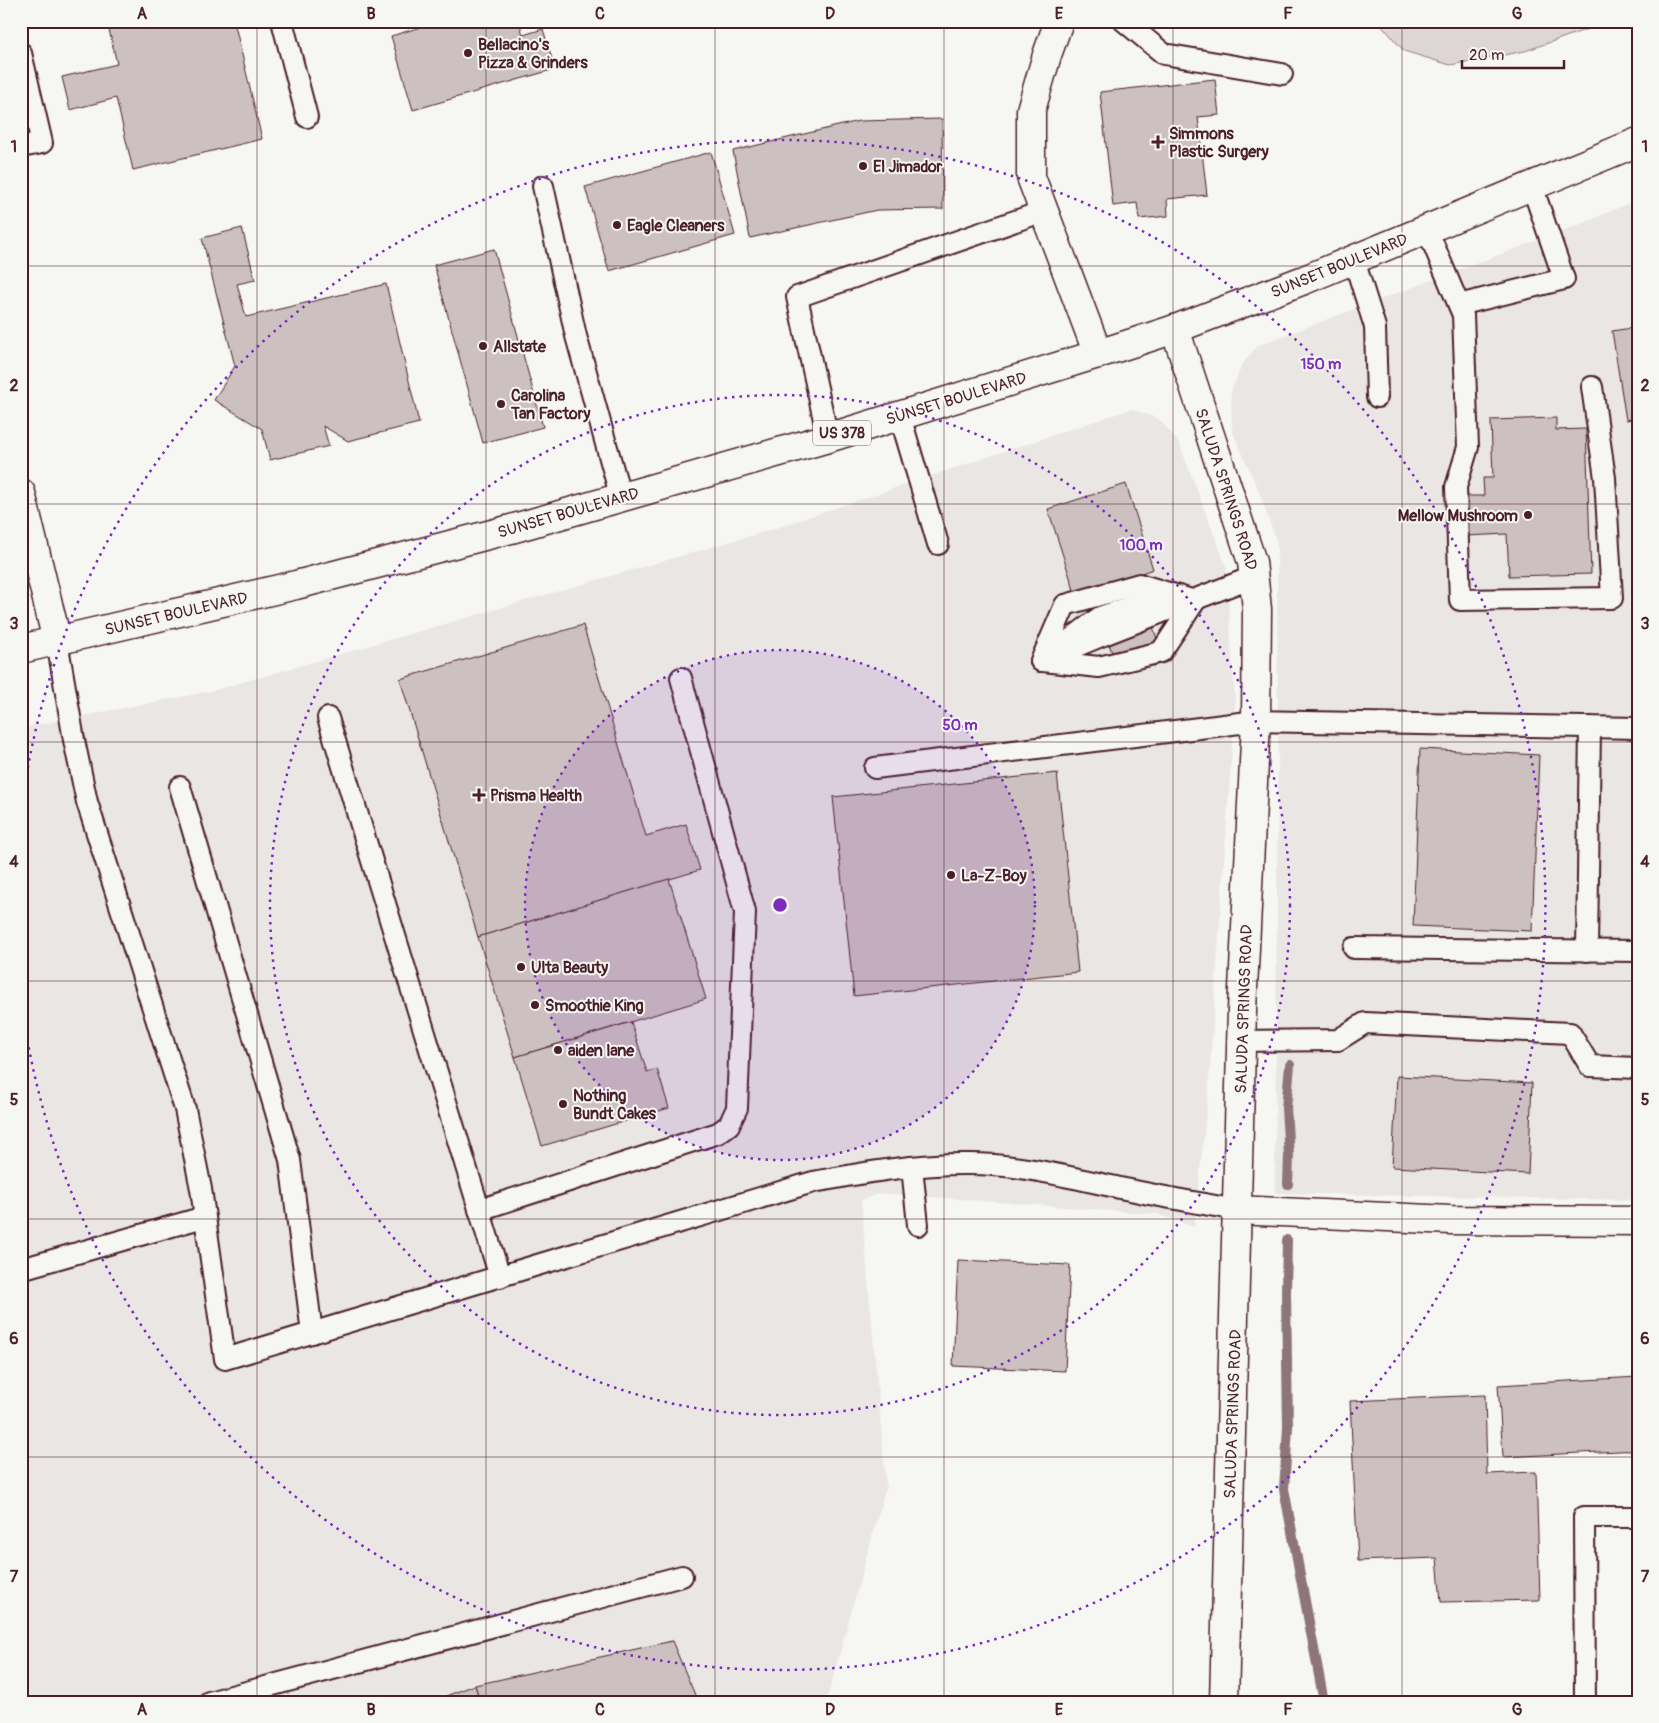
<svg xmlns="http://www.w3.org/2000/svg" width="1659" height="1723" viewBox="0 0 1659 1723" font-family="Pangolin,sans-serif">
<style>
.built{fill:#e9e6e3}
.green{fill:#ddd6d5;stroke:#947a80}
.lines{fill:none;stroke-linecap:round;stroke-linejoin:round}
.stream{stroke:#8e747a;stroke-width:10}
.building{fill:#ccc1c0;stroke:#4a1f2b}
.lane-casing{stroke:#4a1f2b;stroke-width:24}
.street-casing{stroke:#4a1f2b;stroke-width:31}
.primary-casing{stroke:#4a1f2b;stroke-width:31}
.lane{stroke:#f6f6f2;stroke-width:20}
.street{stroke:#f6f6f2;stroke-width:28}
.primary{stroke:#f6f6f2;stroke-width:28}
.grid{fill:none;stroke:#4a1f2b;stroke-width:1;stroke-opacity:0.55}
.ring{fill:none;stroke:#7b2cbf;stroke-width:2.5;stroke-dasharray:2.5 5}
.poi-dot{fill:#4a1f2b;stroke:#f6f6f2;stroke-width:2}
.labels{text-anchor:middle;stroke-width:4;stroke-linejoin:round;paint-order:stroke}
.shield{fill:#f6f6f2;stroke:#7e6067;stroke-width:1}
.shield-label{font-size:15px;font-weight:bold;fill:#4a1f2b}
.poi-label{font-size:16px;font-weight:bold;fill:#4a1f2b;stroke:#f6f6f2;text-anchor:start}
.street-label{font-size:16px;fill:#4a1f2b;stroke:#f6f6f2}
.centre{fill:#7b2cbf;stroke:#f6f6f2;stroke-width:2.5}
.ring-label{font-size:15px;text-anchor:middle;font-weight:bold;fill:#7b2cbf;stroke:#f6f6f2;stroke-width:4;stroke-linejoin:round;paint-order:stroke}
.neatline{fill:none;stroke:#4a1f2b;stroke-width:2}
.grid-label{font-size:16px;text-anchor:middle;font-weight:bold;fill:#4a1f2b}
</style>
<rect width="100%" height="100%" fill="#f6f6f2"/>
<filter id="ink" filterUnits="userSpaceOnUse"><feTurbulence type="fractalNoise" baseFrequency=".02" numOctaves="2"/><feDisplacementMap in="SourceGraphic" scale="10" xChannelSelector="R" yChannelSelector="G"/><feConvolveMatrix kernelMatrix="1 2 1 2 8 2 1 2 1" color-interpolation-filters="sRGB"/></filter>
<g filter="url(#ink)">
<g class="built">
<polygon points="1638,199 1638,1200 1275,1193 1278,744 1277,543 1260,494 1232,430 1231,392 1242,365 1257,346 1589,221"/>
<polygon points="1131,409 1159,419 1179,443 1226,566 1235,702 1208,1095 1194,1227 1157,1214 881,1193 861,1200 886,1486 826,1702 21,1702 21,728 212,691 764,532"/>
</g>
<polygon class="green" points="1378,21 1611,21 1525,51 1450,65 1404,51"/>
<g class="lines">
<g class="stream">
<polyline points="1288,1184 1289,1156 1286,1108 1290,1065"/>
<polyline points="1287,1240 1286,1293 1288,1427 1284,1489 1324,1702"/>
</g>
</g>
<g class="building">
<polygon points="107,21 234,21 262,139 133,170 116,98 70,110 62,77 117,64"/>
<polygon points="441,21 519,21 523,35 543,29 555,69 413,110 391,36"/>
<polygon points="1215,79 1219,115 1198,117 1207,195 1167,199 1168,216 1139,219 1137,203 1113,206 1100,92"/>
<polygon points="942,119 943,209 877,210 750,238 733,151 859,121"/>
<polygon points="711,152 735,235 609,271 585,187"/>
<polygon points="242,228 255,280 237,284 246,317 386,284 419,423 348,441 323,426 329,446 270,460 262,429 214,400 235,366 202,238"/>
<polygon points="494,249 543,427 483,443 434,265"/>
<polygon points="1638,327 1638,418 1626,420 1612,331"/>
<polygon points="1556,418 1556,430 1586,429 1591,574 1509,576 1507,534 1467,536 1466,496 1484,496 1483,478 1493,478 1491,420"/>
<polygon points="1126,484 1153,569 1136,575 1158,642 1113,656 1091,588 1075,593 1048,509"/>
<polygon points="583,625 646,836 686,824 700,870 478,937 400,679"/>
<polygon points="1420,749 1539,755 1532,931 1413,926"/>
<polygon points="1057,773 1078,972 854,996 833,797"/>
<polygon points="669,879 706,999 515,1057 478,937"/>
<polygon points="631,1022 647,1072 657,1069 669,1108 542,1146 515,1057"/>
<polygon points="1397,1076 1532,1083 1528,1174 1392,1167"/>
<polygon points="958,1260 1070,1265 1065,1371 953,1366"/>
<polygon points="1638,1377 1638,1450 1503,1457 1498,1385"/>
<polygon points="1485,1395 1487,1474 1536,1472 1540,1600 1441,1602 1437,1558 1358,1561 1350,1401"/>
<polygon points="672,1641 698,1702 480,1702 475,1685"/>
<polygon points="475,1685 480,1702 430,1702"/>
</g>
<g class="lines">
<defs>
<g id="lane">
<polyline points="282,21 307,117"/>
<polyline points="1124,21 1164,54 1282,74"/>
<polyline points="21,53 42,143 21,147"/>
<polyline points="543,186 576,336 621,498"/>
<polyline points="1427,229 1463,315 1468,447 1456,487 1460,600 1612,598 1605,478 1592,387"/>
<polyline points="1354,260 1375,327 1377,397"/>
<polyline points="1459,305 1564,279 1532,186"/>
<polyline points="900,416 938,544"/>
<polyline points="828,438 797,297 1044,211"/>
<path d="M57,641L74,740L87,802L185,1109L201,1189L225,1359L813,1182C863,1173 913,1164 964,1164C1018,1163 1073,1178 1125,1189C1162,1197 1200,1203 1237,1210"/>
<polyline points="1067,642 1100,617 1144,602 1177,601"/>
<polyline points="1041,661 1106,634 1255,576"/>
<polyline points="1041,661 1065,605 1139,584 1195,601"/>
<polyline points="1043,661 1099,667 1161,652 1195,601"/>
<polyline points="328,718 500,1277"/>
<polyline points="875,768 1256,721 1638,728"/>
<polyline points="180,787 290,1160 312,1333"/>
<polyline points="1354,948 1638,951"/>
<polyline points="1587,951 1590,727"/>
<polyline points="1241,1041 1338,1040 1365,1023 1570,1033 1590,1066 1638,1068"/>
<polyline points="912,1167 918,1225"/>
<polyline points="479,1210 718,1133 729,1125 737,1108 745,912 681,678"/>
<polyline points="28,1267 204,1217"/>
<polyline points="209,1702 682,1576"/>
<polyline points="1585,1702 1584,1517 1638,1517"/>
</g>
<g id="street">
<polyline points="1059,21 1047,55 1031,110 1031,177 1098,354"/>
<polyline points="1175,329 1252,562 1257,609 1256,721 1242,1010 1224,1702"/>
<polyline points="21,493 57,641"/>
<polyline points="1237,1210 1451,1220 1638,1221"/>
</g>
<polyline id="primary" points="21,649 296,585 511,529 828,438 1098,354 1175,329 1304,280 1638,142"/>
</defs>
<use href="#lane" class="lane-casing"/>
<use href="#street" class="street-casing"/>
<use href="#primary" class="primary-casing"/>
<use href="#lane" class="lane"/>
<use href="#street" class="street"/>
<use href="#primary" class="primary"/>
</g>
</g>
<path class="grid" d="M257,21V1702M486,21V1702M715,21V1702M944,21V1702M1173,21V1702M1402,21V1702M21,266H1638M21,504H1638M21,742H1638M21,981H1638M21,1219H1638M21,1457H1638"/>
<circle cx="780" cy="905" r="255" fill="#7b2cbf" fill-opacity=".12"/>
<g class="ring">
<circle cx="780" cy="905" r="255"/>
<circle cx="780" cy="905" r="510"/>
<path d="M22 805A765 765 0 1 1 22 1005"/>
</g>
<g class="poi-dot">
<circle cx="468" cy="53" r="5"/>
<path d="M1155.5 134.5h5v5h5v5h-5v5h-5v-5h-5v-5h5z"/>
<circle cx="863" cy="166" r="5"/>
<circle cx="617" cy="225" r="5"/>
<circle cx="483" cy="346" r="5"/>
<circle cx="501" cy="404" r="5"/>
<circle cx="1528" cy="515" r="5"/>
<path d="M476.5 787.5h5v5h5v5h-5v5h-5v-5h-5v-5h5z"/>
<circle cx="951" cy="875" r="5"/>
<circle cx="521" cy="967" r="5"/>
<circle cx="535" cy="1005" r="5"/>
<circle cx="558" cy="1050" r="5"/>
<circle cx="563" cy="1104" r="5"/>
</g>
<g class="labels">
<rect class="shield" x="813" y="420.5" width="58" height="25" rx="4"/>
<g class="shield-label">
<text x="842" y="438">US 378</text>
</g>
<g class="poi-label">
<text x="478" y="50">Bellacino's<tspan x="478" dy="18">Pizza &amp; Grinders</tspan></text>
<text x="1169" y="139">Simmons<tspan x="1169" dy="18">Plastic Surgery</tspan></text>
<text x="873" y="172">El Jimador</text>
<text x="627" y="231">Eagle Cleaners</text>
<text x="493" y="352">Allstate</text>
<text x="511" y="401">Carolina<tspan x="511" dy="18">Tan Factory</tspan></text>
<text x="1518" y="521" text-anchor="end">Mellow Mushroom</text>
<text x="490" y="801">Prisma Health</text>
<text x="961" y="881">La-Z-Boy</text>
<text x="531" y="973">Ulta Beauty</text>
<text x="545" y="1011">Smoothie King</text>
<text x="568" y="1056">aiden lane</text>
<text x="573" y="1101">Nothing<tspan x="573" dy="18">Bundt Cakes</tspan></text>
</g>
<g class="street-label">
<text transform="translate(1339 265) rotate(-22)" y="6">SUNSET BOULEVARD</text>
<text transform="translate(956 398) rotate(-17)" y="6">SUNSET BOULEVARD</text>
<text transform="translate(1227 489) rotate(72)" y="6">SALUDA SPRINGS ROAD</text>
<text transform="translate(568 512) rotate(-16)" y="6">SUNSET BOULEVARD</text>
<text transform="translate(176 613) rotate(-13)" y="6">SUNSET BOULEVARD</text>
<text transform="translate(1243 1009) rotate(-88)" y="6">SALUDA SPRINGS ROAD</text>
<text transform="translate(1232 1414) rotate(-88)" y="6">SALUDA SPRINGS ROAD</text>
</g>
</g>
<circle cx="780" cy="905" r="8" class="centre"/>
<g class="ring-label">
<text x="1321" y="369">150 m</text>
<text x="1141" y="550">100 m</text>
<text x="960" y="730">50 m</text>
</g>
<rect width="1659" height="1723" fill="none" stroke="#f6f6f2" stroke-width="55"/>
<path d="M1462 60v8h102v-8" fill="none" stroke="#4a1f2b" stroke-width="2.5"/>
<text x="1469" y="60" font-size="15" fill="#4a1f2b" stroke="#f6f6f2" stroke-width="4" paint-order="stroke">20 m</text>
<rect x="28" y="28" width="1604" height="1668" class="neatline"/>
<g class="grid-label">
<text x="142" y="19">A</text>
<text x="371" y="19">B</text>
<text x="600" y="19">C</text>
<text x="830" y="19">D</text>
<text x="1059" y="19">E</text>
<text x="1288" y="19">F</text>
<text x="1517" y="19">G</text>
<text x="14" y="152">1</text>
<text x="1645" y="152">1</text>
<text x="14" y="391">2</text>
<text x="1645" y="391">2</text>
<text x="14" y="629">3</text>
<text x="1645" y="629">3</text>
<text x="14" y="867">4</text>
<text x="1645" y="867">4</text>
<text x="14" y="1105">5</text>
<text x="1645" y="1105">5</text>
<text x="14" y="1344">6</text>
<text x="1645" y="1344">6</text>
<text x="14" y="1582">7</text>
<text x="1645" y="1582">7</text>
<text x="142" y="1715">A</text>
<text x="371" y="1715">B</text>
<text x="600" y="1715">C</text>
<text x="830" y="1715">D</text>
<text x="1059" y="1715">E</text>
<text x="1288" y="1715">F</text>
<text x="1517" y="1715">G</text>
</g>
</svg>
